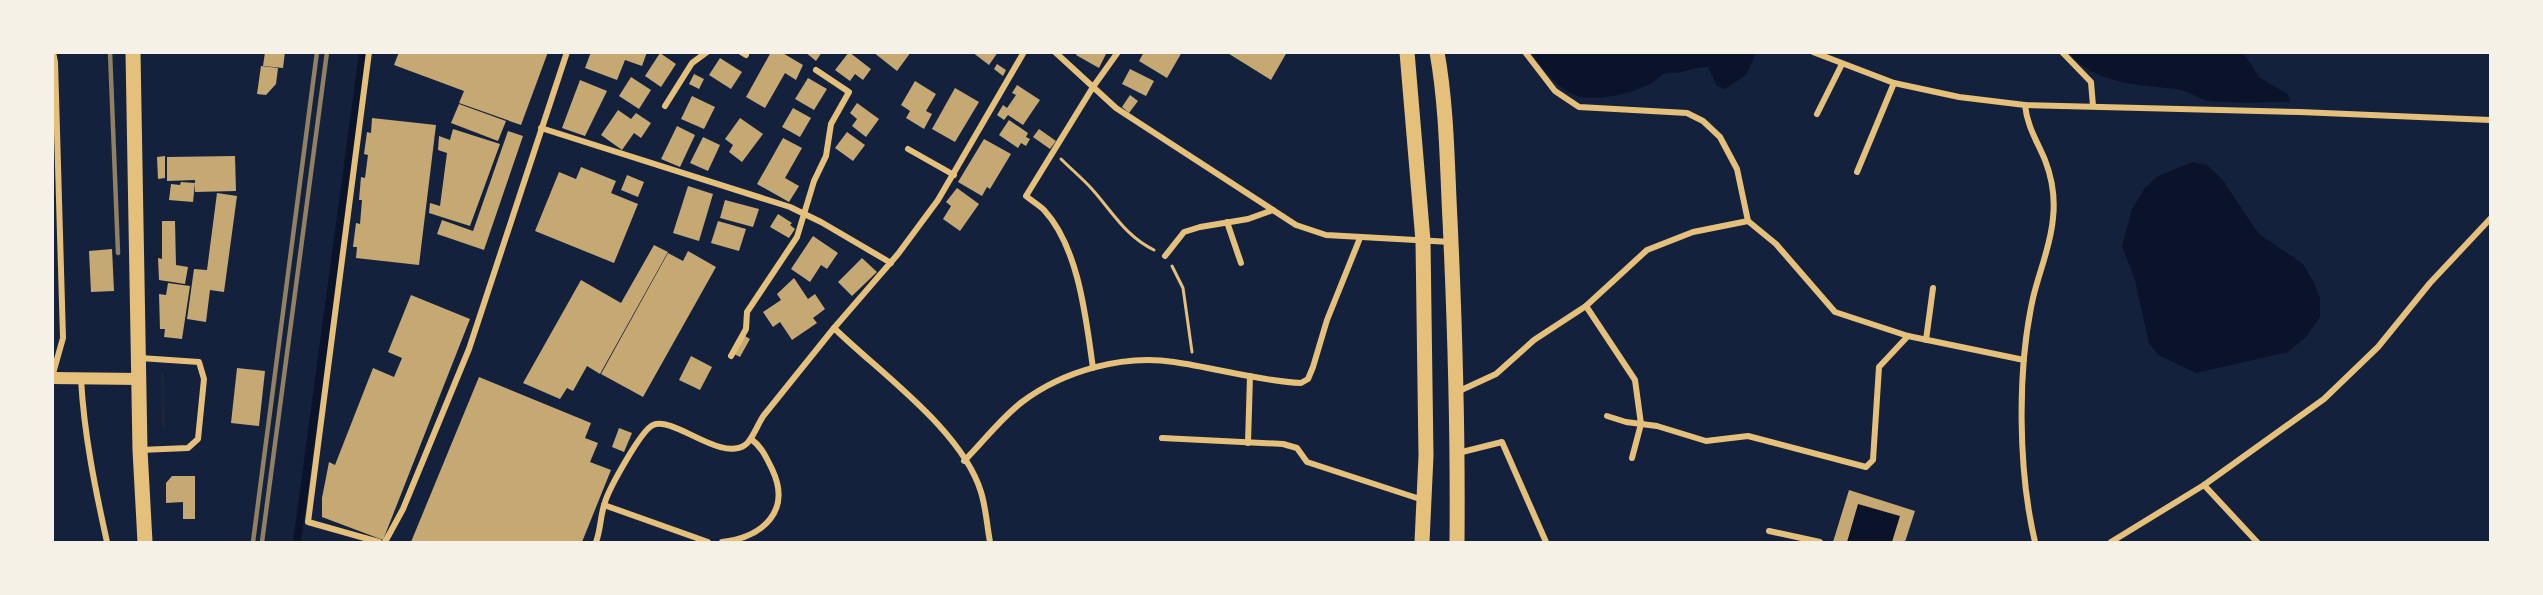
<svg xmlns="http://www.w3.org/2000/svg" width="2543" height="595" viewBox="0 0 2543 595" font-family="'Public Sans',sans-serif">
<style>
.green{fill:#1d2539}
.water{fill:#0b132b}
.building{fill:#c6a872}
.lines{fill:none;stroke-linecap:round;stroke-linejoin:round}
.path{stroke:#e5c07b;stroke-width:3}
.minor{stroke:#e5c07b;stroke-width:6}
.secondary{stroke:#e5c07b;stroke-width:12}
.trunk{stroke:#e5c07b;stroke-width:15}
.rail{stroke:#918062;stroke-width:4.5}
</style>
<rect width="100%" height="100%" fill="#14213d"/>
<polygon class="green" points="161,373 164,373 165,428 162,429"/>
<g class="water">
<polygon points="359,53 368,53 301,542 293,542"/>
<path d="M1532,53H1756L1746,75L1725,89L1717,86L1708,67C1694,67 1689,71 1676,73C1673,73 1670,72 1667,73C1661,74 1657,80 1652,83C1634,93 1594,103 1575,95C1558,89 1542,68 1532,53Z"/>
<path d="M2069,53H2243L2260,78L2288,94L2290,102C2264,102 2236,104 2210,101C2198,100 2188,90 2176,89C2138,85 2095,84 2069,53Z"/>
<polygon points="2193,162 2207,165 2222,179 2258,233 2303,264 2313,281 2320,298 2320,317 2306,337 2288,352 2196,373 2158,355 2149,343 2135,280 2122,246 2132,209 2144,189 2158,176"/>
<polygon points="1858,504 1900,516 1892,542 1847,542"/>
</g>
<g class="building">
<polygon points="265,52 285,52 283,68 263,66"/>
<polygon points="399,52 548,52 521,125 459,103 464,91 394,65"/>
<polygon points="591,52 647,52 642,66 625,60 617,80 585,68"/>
<polygon points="771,52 781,52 803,65 796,80 785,73 765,108 746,97"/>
<polygon points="805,52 822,52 816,61"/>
<polygon points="849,52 871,69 863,80 855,74 850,81 835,70"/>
<polygon points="873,52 911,52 897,71"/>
<polygon points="972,52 998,52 989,65"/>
<polygon points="1078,52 1107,52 1099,68 1076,55"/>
<polygon points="1144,52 1182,52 1167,78 1139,61"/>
<polygon points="1226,52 1287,52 1271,80"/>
<polygon points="660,53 676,64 661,87 645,76"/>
<polygon points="720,58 742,72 731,89 709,75"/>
<polygon points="997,64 1006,70 1003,76 994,69"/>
<polygon points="261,66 278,68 276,84 266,95 257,94"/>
<polygon points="1130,69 1154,81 1146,96 1122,84"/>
<polygon points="694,74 704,79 699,89 689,84"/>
<polygon points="631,77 651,90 639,109 619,96"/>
<polygon points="808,78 827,89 814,110 795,99"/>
<polygon points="580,80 607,91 585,136 562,128"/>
<polygon points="915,81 936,94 926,111 932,114 924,129 906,118 910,111 901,105"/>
<polygon points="1017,85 1040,100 1023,125 1008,115 1004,120 997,115 1003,105 1007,108 1016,95 1012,93"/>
<polygon points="955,88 979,102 955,142 932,129"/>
<polygon points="1130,95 1138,101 1129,113 1122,107"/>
<polygon points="692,96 715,107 704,129 681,119"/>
<polygon points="857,103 879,119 866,137 852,126 857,119 850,113"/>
<polygon points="459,104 506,121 498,141 451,123"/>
<polygon points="793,108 811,118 800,137 782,127"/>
<polygon points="618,110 631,119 636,113 651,123 641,138 634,133 622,150 601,135"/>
<polygon points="372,118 436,125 419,265 356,258 357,247 353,247 356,223 360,224 362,200 359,200 361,177 365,178 368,155 364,154 367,132 371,133"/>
<polygon points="740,118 763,134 742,162 729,152 733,145 725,139"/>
<polygon points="1009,120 1028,133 1026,137 1030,139 1026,146 1021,143 1018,148 999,135"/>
<polygon points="677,126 695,135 680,167 661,159"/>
<polygon points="453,129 500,144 470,226 429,213 430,203 440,206 447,153 438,150 439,136 450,140"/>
<polygon points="1039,129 1056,141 1050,149 1033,137"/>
<polygon points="508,131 523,136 484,250 437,234 442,220 473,231"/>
<polygon points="847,132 865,145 853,161 835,148"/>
<polygon points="703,137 720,145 708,171 690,163"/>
<polygon points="783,138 802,148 785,178 799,186 789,202 757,184"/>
<polygon points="984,139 1011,154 990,189 987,187 982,196 958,182"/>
<polygon points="165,156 165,178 158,179 157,157"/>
<polygon points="235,156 236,191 195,192 195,180 167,181 167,157"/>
<polygon points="581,167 616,181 611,193 638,204 614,263 535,231 559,172 576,179"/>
<polygon points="627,175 644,182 638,197 621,190"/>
<polygon points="181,182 195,183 193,202 169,200 171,184 180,185"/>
<polygon points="688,186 713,194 699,241 673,233"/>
<polygon points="957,188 979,204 960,231 943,219 951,206 946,202"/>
<polygon points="217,193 237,196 224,292 210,290 206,322 187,319 194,269 207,270"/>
<polygon points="725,200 759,209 753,227 720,218"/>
<polygon points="778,214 792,223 790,225 795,229 789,238 770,227"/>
<polygon points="162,221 175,221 176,265 188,267 185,284 159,280 158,258 162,259"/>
<polygon points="718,221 746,229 739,251 711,243"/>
<polygon points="813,236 838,253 827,269 821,265 810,282 791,269"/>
<polygon points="654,245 668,252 600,374 587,366 573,391 567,388 560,399 523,383 581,280 621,303"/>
<polygon points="112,249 114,291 91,292 89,251"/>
<polygon points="688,251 716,267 643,397 601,374 668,253 683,261"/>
<polygon points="862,258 877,272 852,296 838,282"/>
<polygon points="794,278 808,299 815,294 825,309 813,318 817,323 792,340 780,322 773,327 763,312 781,300 777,294"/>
<polygon points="168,283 190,286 182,339 164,337 165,329 160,329 159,294 166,295"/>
<polygon points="411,295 470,319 383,540 322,517 322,498 329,462 335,465 373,368 394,377 402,358 388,352"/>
<polygon points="745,336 750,339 740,357 734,354"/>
<polygon points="691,356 712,367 700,390 679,380"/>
<polygon points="237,368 265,371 259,426 231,423"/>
<polygon points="479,377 591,423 585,438 598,443 590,462 611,470 582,542 411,542"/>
<polygon points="619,428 632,433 624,452 612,447"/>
<polygon points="172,476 195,476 195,519 183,519 183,502 166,503 166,483"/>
<polygon points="1849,490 1915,511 1905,542 1892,542 1900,516 1858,504 1847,542 1833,542"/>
</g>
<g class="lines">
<g class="path">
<path d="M1061,159C1071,169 1082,178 1091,188C1112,211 1125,236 1154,250"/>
<polyline points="1172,266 1183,288 1192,352"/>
</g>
<g class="minor">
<polyline points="369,52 308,522 379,542"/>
<polyline points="741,52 746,55"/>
<polyline points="1055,52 1116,108 1296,225 1326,235 1451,242"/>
<polyline points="1525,52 1555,91 1579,107 1687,113 1703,121 1720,137 1737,169 1748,221 1776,244 1835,312 1908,336 2024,360"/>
<polyline points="1813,52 1894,83 1959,97 2025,105 2300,112 2490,120"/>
<polyline points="2062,52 2091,82 2093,106"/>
<path d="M2025,105C2027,126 2037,141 2045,160C2052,178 2055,200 2053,218C2051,245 2039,272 2033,298C2017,370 2018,470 2035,542"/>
<polyline points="665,106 692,63 707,52"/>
<polyline points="1817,114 1842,64"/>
<polyline points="541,128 790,207 821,222 891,263"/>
<polyline points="908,149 954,175"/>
<polyline points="1857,172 1894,83"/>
<polyline points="1227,222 1241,263"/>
<polyline points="1165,256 1184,232 1200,227 1248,219 1273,210"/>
<polyline points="1586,306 1635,380 1641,424 1632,458"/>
<path d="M834,328C880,373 962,430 981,492C986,508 987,526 990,542"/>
<polyline points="1926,340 1933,288"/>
<polyline points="731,356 746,329 747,312 797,237 814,181 826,156 831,124 849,92 816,70"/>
<polyline points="140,358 199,362 204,379 198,439 188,448 140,450"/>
<path d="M1093,368C1086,319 1079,248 1044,210C1039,205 1032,201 1026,196L1093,87L1118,52"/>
<polyline points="52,377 63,338 55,62 53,52"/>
<path d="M81,379C84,434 95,488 107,542"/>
<polyline points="1457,392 1496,374 1534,340 1586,306 1647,250 1693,232 1748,221"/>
<polyline points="1607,416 1626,422 1657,426 1706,441 1748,436 1866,467 1873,460 1879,367 1908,336"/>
<polyline points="1162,438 1283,444 1297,448 1307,462 1423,500"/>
<polyline points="1248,443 1250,376"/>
<polyline points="1458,453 1502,442 1546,542"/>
<path d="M964,461C983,442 1001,418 1022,402C1063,371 1123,354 1174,362C1216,368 1259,381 1301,383L1308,379L1313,367L1327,320L1360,238"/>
<polyline points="2204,485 2257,542"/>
<polyline points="604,505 708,542"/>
<polyline points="1769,531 1820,542"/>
<polyline points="385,542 403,509 469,349 567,52"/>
<path d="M596,542C601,529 600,516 605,502C609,489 641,430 653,425C674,416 720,462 745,445C752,441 758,423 764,415L834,328L898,254L938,200L1024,52"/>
<path d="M722,542C763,537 792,511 772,469C766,457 762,447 751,439"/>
<polyline points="2111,542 2204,485 2324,399 2378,347 2430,283 2490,219"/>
</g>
<polyline class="secondary" points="52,378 140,379"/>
<g class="trunk">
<polyline points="133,52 140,450 145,542"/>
<polyline points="1407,52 1423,241 1426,456 1422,542"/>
<path d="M1437,52C1447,108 1447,164 1450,220C1455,327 1458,435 1457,542"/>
</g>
<g class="rail">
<polyline points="110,52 118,253"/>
<polyline points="253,542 317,52"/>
<polyline points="262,542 327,52"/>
</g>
</g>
<rect width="2543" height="595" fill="none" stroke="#f6f1e7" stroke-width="108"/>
</svg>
